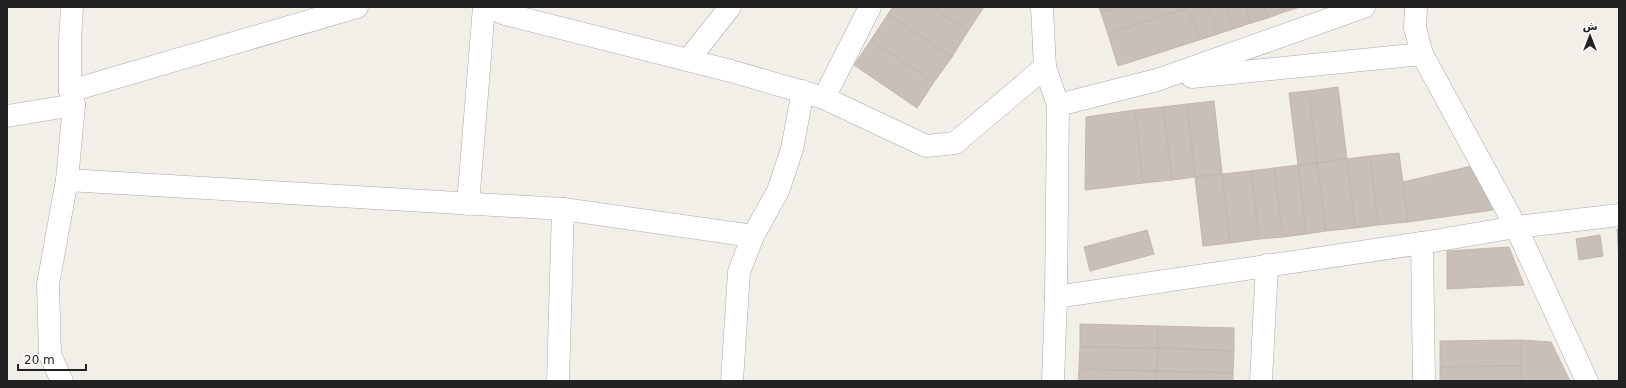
<svg xmlns="http://www.w3.org/2000/svg" width="1626" height="388" viewBox="0 0 1626 388" font-family="'DejaVu Sans','Noto Sans Arabic',sans-serif">
<style>
.building{fill:#c7bfb8;stroke:#c4b6ab}
.lines{fill:none;stroke-linecap:round;stroke-linejoin:round}
.minor-casing{stroke:#a9a9a9;stroke-width:23}
.minor{stroke:#fff;stroke-width:22}
</style>
<rect width="100%" height="100%" fill="#f2efe9"/>
<g class="building">
<polygon points="893,7 932,7 968,31 952,57 888,14"/>
<polygon points="932,7 984,7 968,31"/>
<polygon points="1099,7 1118,7 1101,13"/>
<polygon points="1118,7 1187,7 1188,8 1108,34 1101,13"/>
<polygon points="1187,7 1209,7 1218,34 1199,40"/>
<polygon points="1209,7 1226,7 1233,29 1218,34"/>
<polygon points="1226,7 1246,7 1251,23 1233,29"/>
<polygon points="1246,7 1264,7 1268,18 1251,23"/>
<polygon points="1264,7 1282,7 1284,12 1268,18"/>
<polygon points="1282,7 1300,7 1284,12"/>
<polygon points="1188,8 1199,40 1118,66 1108,34"/>
<polygon points="888,14 952,57 934,82 871,40"/>
<polygon points="871,40 934,82 917,108 854,65"/>
<polygon points="1338,87 1347,159 1317,163 1309,91"/>
<polygon points="1309,91 1317,163 1298,165 1289,93"/>
<polygon points="1214,101 1222,174 1195,177 1187,104"/>
<polygon points="1187,104 1195,177 1172,180 1163,107"/>
<polygon points="1163,107 1172,180 1143,183 1135,110"/>
<polygon points="1135,110 1143,183 1085,190 1086,117"/>
<polygon points="1399,153 1408,222 1378,225 1370,156"/>
<polygon points="1370,156 1378,225 1355,228 1347,159"/>
<polygon points="1347,159 1355,228 1326,231 1317,163"/>
<polygon points="1317,163 1326,231 1306,234 1298,165"/>
<polygon points="1298,165 1306,234 1283,237 1274,168"/>
<polygon points="1472,166 1493,210 1408,222 1403,182"/>
<polygon points="1274,168 1283,237 1259,239 1251,171"/>
<polygon points="1251,171 1259,239 1230,243 1222,174"/>
<polygon points="1222,174 1230,243 1203,246 1195,177"/>
<polygon points="1617,229 1619,229 1619,261"/>
<polygon points="1147,230 1154,254 1090,271 1084,247"/>
<polygon points="1600,235 1603,256 1579,260 1576,239"/>
<polygon points="1509,247 1524,285 1447,289 1447,251"/>
<polygon points="1080,324 1158,326 1158,348 1080,347"/>
<polygon points="1158,326 1234,328 1234,351 1158,348"/>
<polygon points="1521,340 1521,366 1440,367 1440,341"/>
<polygon points="1521,340 1551,342 1570,381 1521,381"/>
<polygon points="1080,347 1158,348 1157,371 1079,369"/>
<polygon points="1158,348 1234,351 1233,373 1157,371"/>
<polygon points="1521,366 1521,381 1440,381 1440,367"/>
<polygon points="1079,369 1157,371 1156,381 1078,381"/>
<polygon points="1157,371 1233,373 1233,381 1156,381"/>
</g>
<g class="lines">
<defs>
<g id="minor">
<polyline points="489,7 505,14 731,71 824,98 926,146 955,143 1045,67 1042,7"/>
<polyline points="1416,7 1415,28 1422,54 1516,227 1587,381"/>
<polyline points="688,60 730,7"/>
<polyline points="1045,67 1058,105 1056,297 1053,381"/>
<polyline points="1192,77 1422,54"/>
<polyline points="70,91 357,7"/>
<polyline points="824,98 870,7"/>
<polyline points="1058,105 1157,80 1364,7"/>
<polyline points="7,116 74,105"/>
<polyline points="67,180 563,209 753,236"/>
<polyline points="468,204 484,7"/>
<polyline points="1422,243 1424,381"/>
<polyline points="1056,297 1422,243 1516,227 1619,215"/>
<polyline points="62,381 50,355 48,284 67,180 74,105 70,91 70,40 72,7"/>
<polyline points="558,381 563,209"/>
<polyline points="732,381 739,272 753,236 778,191 792,149 803,91"/>
<polyline points="1261,381 1267,265"/>
</g>
</defs>
<use href="#minor" class="minor-casing"/>
<use href="#minor" class="minor"/>
</g>
<rect width="1626" height="388" fill="none" stroke="#222222" stroke-width="16"/>
<g transform="translate(1590 36)" stroke="#ffffff" stroke-width="3" paint-order="stroke">
<path d="M0-3L7 15L0 10L-7 15Z" fill="#222222"/>
<text y="-6" font-size="11" font-weight="bold" text-anchor="middle" fill="#222222">ش</text>
</g>
<path d="M18 364v6h68v-6" fill="none" stroke="#222222" stroke-width="2"/>
<text x="24" y="364" font-size="12" fill="#222222" stroke="#ffffff" stroke-width="3" paint-order="stroke">20 m</text>
</svg>
